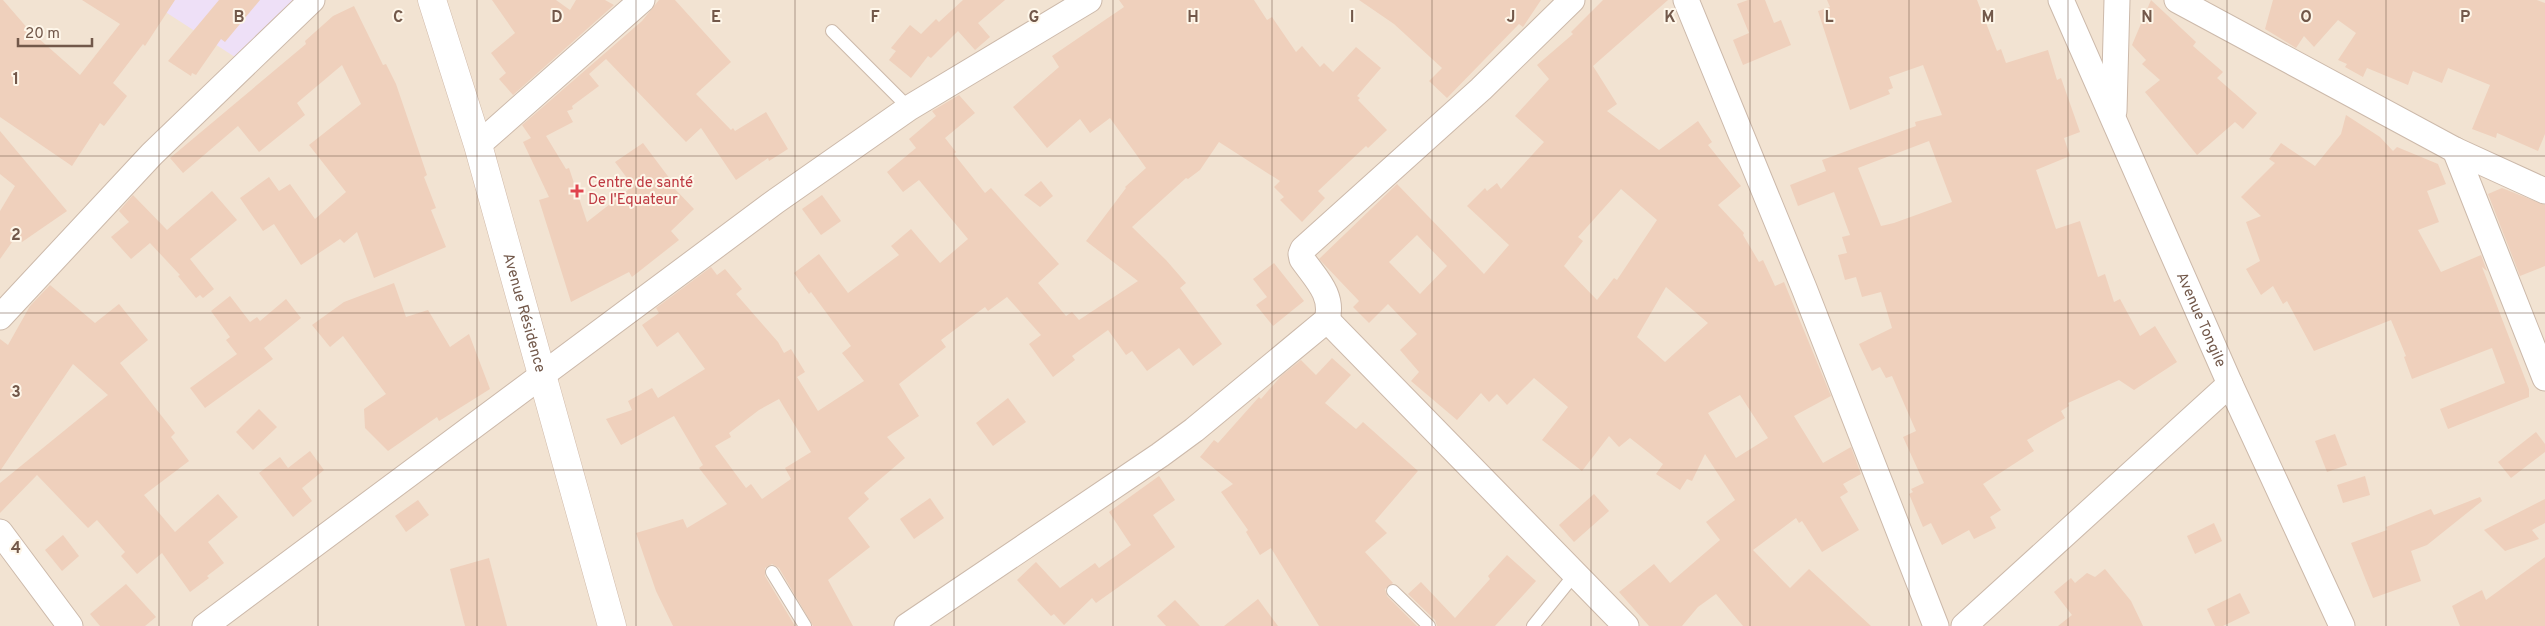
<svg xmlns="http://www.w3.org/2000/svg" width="2545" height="626" viewBox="0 0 2545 626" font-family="Overpass,sans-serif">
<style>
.residential{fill:#f2e3d2}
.education{fill:#eee0f7}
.building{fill:#efd0bc;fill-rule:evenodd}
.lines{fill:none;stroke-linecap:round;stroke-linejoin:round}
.lane-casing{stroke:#ccb9aa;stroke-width:14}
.street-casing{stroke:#ccb9aa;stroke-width:27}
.secondary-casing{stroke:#d1bbab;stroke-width:29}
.lane{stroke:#fff;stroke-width:12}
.street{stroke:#fff;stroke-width:25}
.secondary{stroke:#fff;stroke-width:28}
.grid{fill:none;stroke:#72584a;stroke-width:1;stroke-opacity:0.55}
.health-dot{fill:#e0444e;stroke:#fef6e9;stroke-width:2}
.labels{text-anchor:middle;stroke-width:4;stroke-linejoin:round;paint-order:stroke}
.health-label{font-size:15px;fill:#be3a42;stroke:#fef6e9;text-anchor:start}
.street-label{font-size:15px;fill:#72584a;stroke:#fef6e9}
.grid-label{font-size:16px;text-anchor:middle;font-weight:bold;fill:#72584a;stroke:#fef6e9;stroke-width:4;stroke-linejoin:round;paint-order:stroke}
</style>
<rect width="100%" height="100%" fill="#fbf2e3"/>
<rect class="residential" x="0" y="0" width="2545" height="626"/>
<polygon class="education" points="147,0 295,0 238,59"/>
<g class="building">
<polygon points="0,0 3,0 29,30 80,75 120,24 82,0 175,0 145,46 143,44 113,83 127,96 104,126 100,123 72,166 0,117"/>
<polygon points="219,0 260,0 225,42 221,39 196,75 192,73 191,76 168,61"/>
<polygon points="492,0 556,0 570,10 576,0 605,0 614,5 513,95 499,79 506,73 491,53 515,33"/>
<polygon points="659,0 675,0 731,62 696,94 731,130 733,128 735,131 766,112 788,149 769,161 768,158 736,180 701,128 686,142 606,59 589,74 599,86 572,106 573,109 567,111 573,122 546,136 566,169 569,168 587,222 633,186 615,162 643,143 676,187 674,188 694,209 671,231 679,240 632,277 629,272 571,302 539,200 549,197 523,142 531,138 522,125 642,21"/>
<polygon points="963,0 1005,0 978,23 990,37 975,50 958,31 931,58 928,56 911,78 889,60 896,51 891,48 910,25 921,34 936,19 939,22"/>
<path d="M1119,0H1254L1267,20L1272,17L1296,52L1302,46L1320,67L1324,63L1333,72L1356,47L1381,68L1357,96L1360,98L1358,100L1387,130L1368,148L1366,146L1318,191L1325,198L1302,222L1280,200L1284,197L1274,187L1280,181L1219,142L1200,170L1188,179L1186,178L1132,227L1166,260L1186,283L1180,288L1222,344L1193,366L1179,348L1147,371L1132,351L1126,355L1108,330L1072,356L1075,360L1053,377L1029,344L1041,335L1007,297L988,311L985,307L941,340L946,347L899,384L919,416L887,437L905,458L864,493L869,499L848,518L870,547L828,580L853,626H813L779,568L772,564L765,568V576L795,626H673L656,591L636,533L683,519L687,528L727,504L699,468L703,465L674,416L621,445L606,419L632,410L628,401L652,388L658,398L705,369L678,332L657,347L642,325L659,313L656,308L711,267L717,275L725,269L742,289L736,294L778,342L784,353L791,349L805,372L797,377L818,411L864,381L842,353L851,346L811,292L809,294L794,273L819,254L848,293L899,255L891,246L911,229L940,263L968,239L919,180L903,192L887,172L916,148L909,139L936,116L932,111L959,95L975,113L945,138L956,152L954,154L985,193L991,188L1059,264L1038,283L1066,316L1072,312L1079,320L1138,281L1086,241L1126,188L1125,187L1146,168L1110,118L1090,133L1080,119L1047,148L1013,107L1059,67L1052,56L1124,7ZM779,399L811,452L785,468L791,479L762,499L751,484L746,488L715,446L731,437L729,433L759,410Z"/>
<polygon points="1359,0 1541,0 1523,27 1519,24 1447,98 1429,81 1442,68 1394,24"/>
<path d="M1603,0H1668L1593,66L1617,104L1607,111L1659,150L1698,121L1712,142L1708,145L1741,186L1718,205L1744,233L1743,235L1759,262L1763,260L1775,286L1784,282L1831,396L1794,416L1823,463L1851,447L1861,474L1843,484L1848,492L1840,497L1859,530L1822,552L1802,521L1799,523L1796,518L1753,550L1790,588L1809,569L1871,626H1743L1716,594L1698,607L1682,626H1649L1619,592L1654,564L1670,583L1720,540L1706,522L1735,500L1705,454L1692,481L1687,479L1680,490L1656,474L1663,464L1630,438L1619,447L1609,436L1582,471L1542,440L1568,407L1534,378L1507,405L1497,394L1489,402L1481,393L1457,420L1411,381L1419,372L1400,350L1417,334L1388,304L1369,323L1353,307L1359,301L1319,259L1397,184L1484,274L1509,245L1467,206L1485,188L1487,191L1497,183L1501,189L1544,142L1515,116L1549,79L1537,65L1573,34L1571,32ZM1621,189L1657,220L1617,280L1614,278L1597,300L1564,266L1583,241L1578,237ZM1417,235L1447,266L1420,294L1389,262ZM1666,287L1708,323L1665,362L1637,337ZM1740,395L1768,438L1736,458L1708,413Z"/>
<polygon points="1748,0 1765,0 1774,23 1781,20 1791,45 1743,65 1733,40 1749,33 1737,4"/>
<path d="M1827,0H1977L1997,51L2001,49L2006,63L2048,50L2057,80L2061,78L2080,132L2064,138L2070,156L2036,170L2056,229L2080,221L2098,277L2105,274L2114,302L2120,299L2140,336L2155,326L2177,362L2134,390L2119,380L2068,403L2069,406L2061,411L2065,418L2027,440L2034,451L1983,484L2001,510L1990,517L1996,528L1974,539L1969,530L1942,545L1931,523L1923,527L1909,494L1913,492L1911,489L1924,483L1903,437L1916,431L1892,376L1886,378L1880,367L1872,371L1859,344L1892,328L1881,292L1862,297L1856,277L1845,280L1838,255L1847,253L1842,237L1850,235L1834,192L1798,206L1790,185L1826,171L1822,160L1916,126L1915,122L1942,115L1923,65L1889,77L1893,88L1888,90L1890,94L1850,110L1818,11L1830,7ZM1929,141L1952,202L1894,223L1881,226L1858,168Z"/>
<polygon points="2151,0 2196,42 2193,46 2223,72 2217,78 2257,113 2243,129 2235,122 2197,155 2145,92 2160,80 2142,64 2146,60 2132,45"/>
<polygon points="2273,0 2537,0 2545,3 2545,134 2538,151 2497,133 2496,138 2472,129 2490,85 2448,68 2442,83 2413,71 2408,85 2367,68 2363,77 2345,67 2347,64 2338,60 2356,33 2338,20 2314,47 2304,36 2296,48 2265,29"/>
<polygon points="354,6 383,65 386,64 396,84 427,175 424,177 436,208 431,210 446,247 374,278 357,232 344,243 340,239 301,265 274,224 263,231 240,198 269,177 279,191 290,184 315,219 346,192 309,145 361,104 342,65 297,103 305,115 259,152 238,126 183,173 170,158 306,44 305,41 333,16"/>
<polygon points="2346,115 2380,137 2393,151 2397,147 2438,164 2446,184 2427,191 2439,222 2418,230 2441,272 2481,255 2487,271 2482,267 2529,389 2529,397 2448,429 2440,409 2505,383 2492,348 2412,379 2404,357 2406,356 2391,320 2314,351 2287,301 2283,304 2273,286 2261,295 2246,269 2260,261 2246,222 2261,216 2241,197 2275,163 2269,159 2281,143 2315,166 2341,134"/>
<polygon points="0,131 67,211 22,242 17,235 0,259 0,211 15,186 0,174"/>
<polygon points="1041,181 1053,196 1040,207 1024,195"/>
<polygon points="2502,188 2545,205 2545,266 2520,276 2488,194"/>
<polygon points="212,191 237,220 190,259 214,289 203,298 200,295 196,298 178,276 180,275 150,243 131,259 111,237 129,222 119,211 133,195 167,230"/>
<polygon points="822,195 841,221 821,235 802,209"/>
<polygon points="1274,263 1304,301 1273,326 1256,305 1267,297 1253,279"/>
<polygon points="394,283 406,317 428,310 450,347 469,334 490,389 439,421 437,417 388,451 365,428 364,409 386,394 343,336 330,347 312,325 344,302"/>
<polygon points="50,285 95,323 119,304 148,340 120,363 175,433 171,437 189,461 144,495 175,532 218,494 238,517 208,542 224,563 207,576 209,578 190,592 162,553 137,574 121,556 125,552 97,520 88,528 37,475 0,513 0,483 108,395 73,364 0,471 0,339 8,345 30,306"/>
<polygon points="230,296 250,322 257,317 260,321 286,299 301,318 264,348 273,359 205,408 190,388 237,354 226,340 230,337 211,311"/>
<polygon points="1332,358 1351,375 1325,403 1356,429 1363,422 1418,471 1375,521 1387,533 1365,552 1393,583 1385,589 1387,596 1417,626 1319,626 1271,548 1260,555 1246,532 1248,530 1221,492 1233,484 1200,457 1214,440 1218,443 1259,397 1261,399 1281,376 1301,360 1316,375"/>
<polygon points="1008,398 1026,422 993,446 976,423"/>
<polygon points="259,409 277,427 253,450 236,432"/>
<polygon points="2536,432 2545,444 2545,452 2511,478 2498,462"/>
<polygon points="2335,434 2347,465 2327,472 2315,441"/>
<polygon points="310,451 324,470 302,488 312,501 293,517 259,473 280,457 288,468"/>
<polygon points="1159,476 1175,500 1153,515 1175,547 1096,603 1092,598 1064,625 1054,614 1051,616 1017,580 1036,562 1060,588 1095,563 1099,568 1131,545 1109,512"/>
<polygon points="2365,476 2370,495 2343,503 2337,485"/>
<polygon points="1594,494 1609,511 1574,542 1559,525"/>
<polygon points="2480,497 2482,501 2427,545 2411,551 2421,581 2373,598 2351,543 2387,530 2386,527 2431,509 2434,515"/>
<polygon points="930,498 944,518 914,539 900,519"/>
<polygon points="2545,499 2545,523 2532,530 2539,539 2505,551 2484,530"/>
<polygon points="418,500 429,515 406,532 395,516"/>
<polygon points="2214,523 2222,541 2195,554 2187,536"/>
<polygon points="63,535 79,556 62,571 45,550"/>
<polygon points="1507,555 1536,581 1495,626 1437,626 1435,620 1408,594 1421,582 1455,618 1490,579 1488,576"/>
<polygon points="2545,557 2545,626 2460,626 2452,606 2482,590 2486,600"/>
<polygon points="489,558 507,626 465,626 450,569"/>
<polygon points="2105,569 2131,601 2143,626 2058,626 2072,615 2054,592 2071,578 2075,583 2087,573 2095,577"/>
<polygon points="126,584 156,617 145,626 100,626 90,614"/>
<polygon points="2240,593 2250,613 2223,626 2215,626 2207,609"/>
<polygon points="1258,599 1278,626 1224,626"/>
<polygon points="1175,600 1200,626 1166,626 1157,616"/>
</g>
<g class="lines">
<defs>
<g id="lane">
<polyline points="832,31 909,108"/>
<polyline points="772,572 805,626"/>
<polyline points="1393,591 1429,626"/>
<polyline points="1533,626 1575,574"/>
</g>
<g id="street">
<polyline points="1686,0 1804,288 1936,626"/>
<path id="s1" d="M2061,0L2230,384L2342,626"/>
<polyline points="2177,0 2455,150 2545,191"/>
<polyline points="2114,111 2117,0"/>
<polyline points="478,145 642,0"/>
<polyline points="2455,150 2545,378"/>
<polyline points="0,317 152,154 312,0"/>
<polyline points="1327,320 1626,626"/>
<polyline points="0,532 70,626"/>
<polyline points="205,626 776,201 909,108 1089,0"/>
<path d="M907,626L1160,455L1194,430L1327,320C1334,295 1316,279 1302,259L1301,254L1303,249L1481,89L1572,0"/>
<polyline points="1964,626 2230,384"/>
</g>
<g id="secondary">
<path id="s2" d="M432,0L478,145L612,626"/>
</g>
</defs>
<use href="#lane" class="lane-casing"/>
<use href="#street" class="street-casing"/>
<use href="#secondary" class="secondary-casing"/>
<use href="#lane" class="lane"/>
<use href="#street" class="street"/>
<use href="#secondary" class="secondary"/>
</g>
<path class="grid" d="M159,0V626M318,0V626M477,0V626M636,0V626M795,0V626M954,0V626M1113,0V626M1272,0V626M1432,0V626M1591,0V626M1750,0V626M1909,0V626M2068,0V626M2227,0V626M2386,0V626M0,156H2545M0,313H2545M0,470H2545"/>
<path class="health-dot" d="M574.5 183.5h5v5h5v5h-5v5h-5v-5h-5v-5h5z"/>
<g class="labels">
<g class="health-label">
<text x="588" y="187">Centre de santé<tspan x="588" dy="17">De l'Equateur</tspan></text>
</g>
<g class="street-label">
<text dy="5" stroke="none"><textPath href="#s2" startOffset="326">Avenue Résidence</textPath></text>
<text dy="5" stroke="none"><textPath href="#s1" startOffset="349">Avenue Tongile</textPath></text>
</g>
</g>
<g class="grid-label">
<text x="239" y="22">B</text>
<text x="398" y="22">C</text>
<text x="557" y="22">D</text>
<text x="716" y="22">E</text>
<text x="875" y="22">F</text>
<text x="1034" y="22">G</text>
<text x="1193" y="22">H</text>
<text x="1352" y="22">I</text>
<text x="1511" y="22">J</text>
<text x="1670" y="22">K</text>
<text x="1829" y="22">L</text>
<text x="1988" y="22">M</text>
<text x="2147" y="22">N</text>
<text x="2306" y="22">O</text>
<text x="2465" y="22">P</text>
<text x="16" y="84">1</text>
<text x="16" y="240">2</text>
<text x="16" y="397">3</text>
<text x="16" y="553">4</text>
</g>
<path d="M18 38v8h74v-8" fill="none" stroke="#72584a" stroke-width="2.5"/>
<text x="25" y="38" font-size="15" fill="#72584a" stroke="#fef6e9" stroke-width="4" paint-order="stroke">20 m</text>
</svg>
